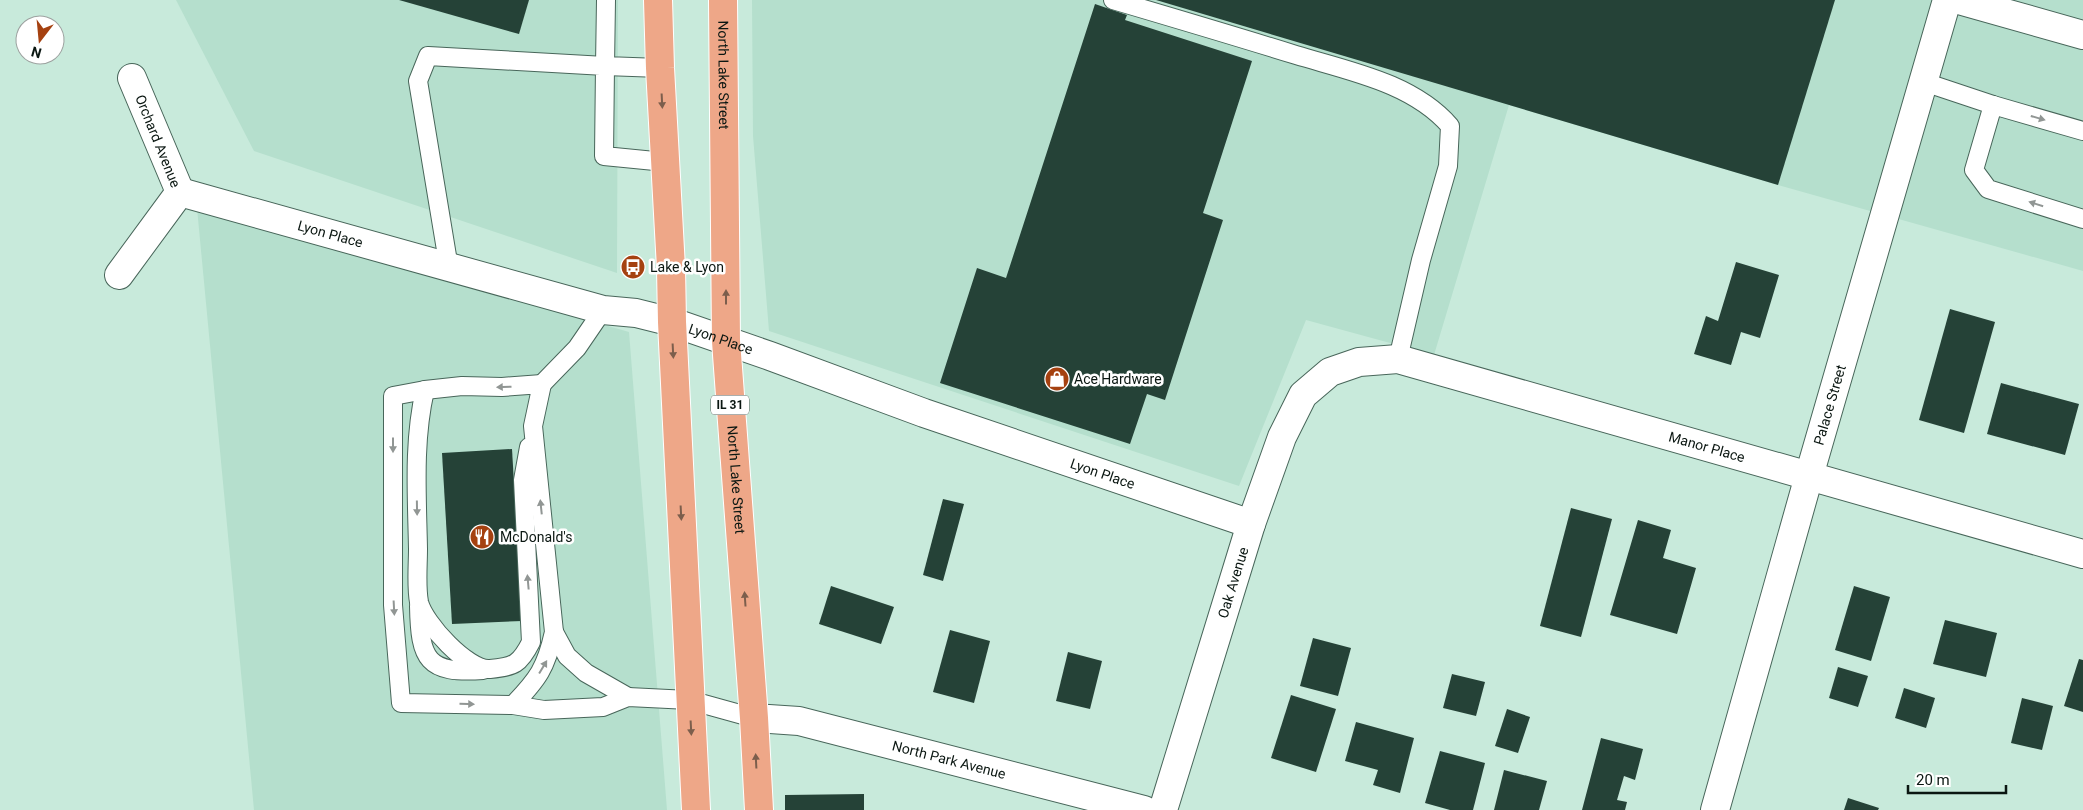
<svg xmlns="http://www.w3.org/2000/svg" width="2083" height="810" viewBox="0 0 2083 810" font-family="Roboto,sans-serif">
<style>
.built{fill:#b5dfcd}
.building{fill:#254237}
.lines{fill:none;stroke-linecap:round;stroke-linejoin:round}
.lane-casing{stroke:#48665a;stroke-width:20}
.street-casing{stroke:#48665a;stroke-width:30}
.primary-casing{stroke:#fff;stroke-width:30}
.lane{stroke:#fff;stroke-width:18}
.street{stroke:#fff;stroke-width:28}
.primary{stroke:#eea788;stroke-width:28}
.oneway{fill:#7c5e4c}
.oneway2{fill:#919694}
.labels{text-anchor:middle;stroke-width:5;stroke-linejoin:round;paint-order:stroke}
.shield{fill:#fff;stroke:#545c58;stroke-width:1}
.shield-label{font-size:12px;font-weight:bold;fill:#0a1611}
.street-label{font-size:14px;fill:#0a1611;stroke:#fff}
.poi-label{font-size:14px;fill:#0a1611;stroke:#fff;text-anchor:start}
</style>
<rect width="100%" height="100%" fill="#c8eadb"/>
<g class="built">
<polygon points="176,0 618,0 617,273 254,151"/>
<polygon points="752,0 2083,0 2083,271 1778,185 1509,105 1434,355 1306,320 1239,486 769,331 753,136"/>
<polygon points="197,208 629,332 667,810 254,810"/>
</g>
<g class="building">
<polygon points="399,0 529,0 519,34"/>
<polygon points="1156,0 1835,0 1778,185"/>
<polygon points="1095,4 1127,15 1125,20 1252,61 1203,213 1223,220 1165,400 1147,394 1130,444 940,383 977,268 1006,278"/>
<polygon points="1736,262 1779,275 1760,338 1741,332 1731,365 1694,354 1706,316 1718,321"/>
<polygon points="1950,309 1995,322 1964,433 1919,420"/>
<polygon points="2001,383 2079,404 2065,455 1987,434"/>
<polygon points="512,449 522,621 452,624 442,453"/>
<polygon points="943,499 964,504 943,581 923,575"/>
<polygon points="1571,508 1612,519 1581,637 1540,626"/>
<polygon points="1638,520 1671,530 1663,558 1696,568 1677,634 1610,615"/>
<polygon points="831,586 894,607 881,644 819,624"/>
<polygon points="1854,586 1890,597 1871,661 1835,650"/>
<polygon points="1945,620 1997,633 1986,677 1933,664"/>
<polygon points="950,630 990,641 974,703 933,692"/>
<polygon points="1313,638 1351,648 1338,696 1300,686"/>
<polygon points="1068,652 1102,661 1090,709 1056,701"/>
<polygon points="2079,659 2083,660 2083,712 2064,706"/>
<polygon points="1838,667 1868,676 1858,707 1829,698"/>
<polygon points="1452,674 1485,682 1476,716 1443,708"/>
<polygon points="1904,688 1935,698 1926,728 1895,718"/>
<polygon points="1291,695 1336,709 1316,772 1271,758"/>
<polygon points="2022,698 2053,706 2042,750 2011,743"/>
<polygon points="1507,709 1530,717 1518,753 1495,746"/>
<polygon points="1356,722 1414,738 1400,793 1373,785 1378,770 1345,761"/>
<polygon points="1601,738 1643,749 1635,780 1624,776 1617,800 1627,802 1625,810 1582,810"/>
<polygon points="1440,751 1485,763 1473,810 1450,810 1425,803"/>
<polygon points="1504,770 1547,781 1539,810 1494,810"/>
<polygon points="864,794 864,810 785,810 785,795"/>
<polygon points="1848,798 1879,808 1878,810 1844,810"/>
</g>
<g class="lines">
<defs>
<g id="lane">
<polyline points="606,0 605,66 660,68"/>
<path d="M1113,0C1174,18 1235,36 1296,55C1349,71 1413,83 1450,126L1448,166L1421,260L1398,359"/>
<polyline points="1924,82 1993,105 2083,131"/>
<polyline points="1993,105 1974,170 1988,189 2083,219"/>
<polyline points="449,268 418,81 428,56 605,66 604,156 665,162"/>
<polyline points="542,384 577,348 603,310"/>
<path d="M425,390C413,442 417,495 418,549C418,565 416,586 419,602C424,623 468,671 490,669C514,667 520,664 531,642L523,480L529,447"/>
<path d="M419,606C420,660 427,674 483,670"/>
<polyline points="554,632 567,656 586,673 628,697"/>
<path d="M513,705C538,679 546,668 554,632L533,426L542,384L502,387L462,386L425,390L393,396V605L401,703L513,705L544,710L603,707L628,697L689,700L754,718"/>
</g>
<g id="street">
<polyline points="1959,0 2083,35"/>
<path id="s1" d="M180,192L603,310L636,313L672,322L770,356L924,413L1251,524"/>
<polyline points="119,275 180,192 132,78"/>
<path id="s2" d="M754,718L799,721L1144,810"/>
<path id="s3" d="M1163,810L1251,524L1282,437L1303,395L1330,372L1359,362L1398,359L2083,554"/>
<path id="s4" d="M1715,810L1809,476L1947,0"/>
</g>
<g id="primary">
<polyline points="658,0 660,68 671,268 672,322 696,810"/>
<path id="s5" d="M723,0L726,341L754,718L759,810"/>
</g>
</defs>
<use href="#lane" class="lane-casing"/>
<use href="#street" class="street-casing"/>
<use href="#primary" class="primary-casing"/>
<use href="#lane" class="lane"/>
<use href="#street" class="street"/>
<use href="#primary" class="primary"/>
</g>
<defs><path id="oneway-solid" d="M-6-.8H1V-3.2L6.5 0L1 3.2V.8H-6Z" transform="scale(1.25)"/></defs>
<g class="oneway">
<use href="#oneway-solid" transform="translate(662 101) rotate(87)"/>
<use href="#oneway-solid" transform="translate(726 297) rotate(-90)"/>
<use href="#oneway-solid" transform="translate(673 351) rotate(87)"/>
<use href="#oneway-solid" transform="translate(681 513) rotate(87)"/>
<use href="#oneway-solid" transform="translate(745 599) rotate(-94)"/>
<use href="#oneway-solid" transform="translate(691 728) rotate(87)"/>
<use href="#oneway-solid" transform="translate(756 761) rotate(-93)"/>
</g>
<g class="oneway2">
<use href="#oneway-solid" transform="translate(2038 118) rotate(16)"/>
<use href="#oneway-solid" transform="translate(2036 204) rotate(-163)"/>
<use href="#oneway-solid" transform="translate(504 387) rotate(178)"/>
<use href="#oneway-solid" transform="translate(393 445) rotate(90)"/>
<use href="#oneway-solid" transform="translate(541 507) rotate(-96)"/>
<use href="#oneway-solid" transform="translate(417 508) rotate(89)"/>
<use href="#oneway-solid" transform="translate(528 582) rotate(-95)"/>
<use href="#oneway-solid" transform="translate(394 608) rotate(87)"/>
<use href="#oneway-solid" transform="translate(543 667) rotate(-59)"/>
<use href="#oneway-solid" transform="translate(467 704) rotate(1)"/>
</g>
<defs>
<symbol id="bus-disc" viewBox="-11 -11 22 22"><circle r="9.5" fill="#a54110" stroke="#fff"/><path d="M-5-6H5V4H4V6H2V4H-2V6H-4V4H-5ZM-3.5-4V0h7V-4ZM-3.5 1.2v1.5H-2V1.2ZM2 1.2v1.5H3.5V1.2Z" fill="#fff"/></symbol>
<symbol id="shop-disc" viewBox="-11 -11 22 22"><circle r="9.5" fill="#a54110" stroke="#fff"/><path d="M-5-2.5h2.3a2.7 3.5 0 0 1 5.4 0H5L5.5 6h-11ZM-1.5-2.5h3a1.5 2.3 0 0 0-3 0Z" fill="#fff"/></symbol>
<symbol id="restaurant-disc" viewBox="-11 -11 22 22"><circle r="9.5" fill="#a54110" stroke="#fff"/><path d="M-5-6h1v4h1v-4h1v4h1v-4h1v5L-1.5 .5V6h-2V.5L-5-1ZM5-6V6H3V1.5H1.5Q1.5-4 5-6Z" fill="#fff"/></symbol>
</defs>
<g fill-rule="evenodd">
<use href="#bus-disc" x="619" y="253" width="28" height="28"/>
<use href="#shop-disc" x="1043" y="365" width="28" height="28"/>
<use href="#restaurant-disc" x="468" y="523" width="28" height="28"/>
</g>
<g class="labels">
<rect class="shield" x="711" y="395.5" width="38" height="19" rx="4"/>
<g class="shield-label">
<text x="730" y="409">IL 31</text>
</g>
<g class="street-label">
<text dy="5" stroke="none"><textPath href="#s5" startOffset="75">North Lake Street</textPath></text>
<text transform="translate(158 141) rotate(68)" y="5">Orchard Avenue</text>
<text dy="5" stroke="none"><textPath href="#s1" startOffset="156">Lyon Place</textPath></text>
<text dy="5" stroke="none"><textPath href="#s1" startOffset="561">Lyon Place</textPath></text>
<text dy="5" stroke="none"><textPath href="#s4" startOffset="421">Palace Street</textPath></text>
<text dy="5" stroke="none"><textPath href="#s3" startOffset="865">Manor Place</textPath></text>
<text dy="5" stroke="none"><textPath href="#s1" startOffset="966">Lyon Place</textPath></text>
<text dy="5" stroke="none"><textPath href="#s5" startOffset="480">North Lake Street</textPath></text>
<text dy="5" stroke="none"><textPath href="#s3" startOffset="238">Oak Avenue</textPath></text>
<text dy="5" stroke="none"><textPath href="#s2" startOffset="200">North Park Avenue</textPath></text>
</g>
<g class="poi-label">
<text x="650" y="272">Lake &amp; Lyon</text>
<text x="1074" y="384">Ace Hardware</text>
<text x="500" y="542">McDonald's</text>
</g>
</g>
<g transform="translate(40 40) rotate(196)"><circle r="24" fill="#ffffff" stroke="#9da2a0"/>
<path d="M0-4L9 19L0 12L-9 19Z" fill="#a54110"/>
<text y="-8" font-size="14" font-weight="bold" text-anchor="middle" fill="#0a1611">N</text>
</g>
<path d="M1908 785v8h98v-8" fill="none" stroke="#0a1611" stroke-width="2.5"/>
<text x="1916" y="785" font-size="15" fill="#0a1611" stroke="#ffffff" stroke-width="4" paint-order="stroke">20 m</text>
</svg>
